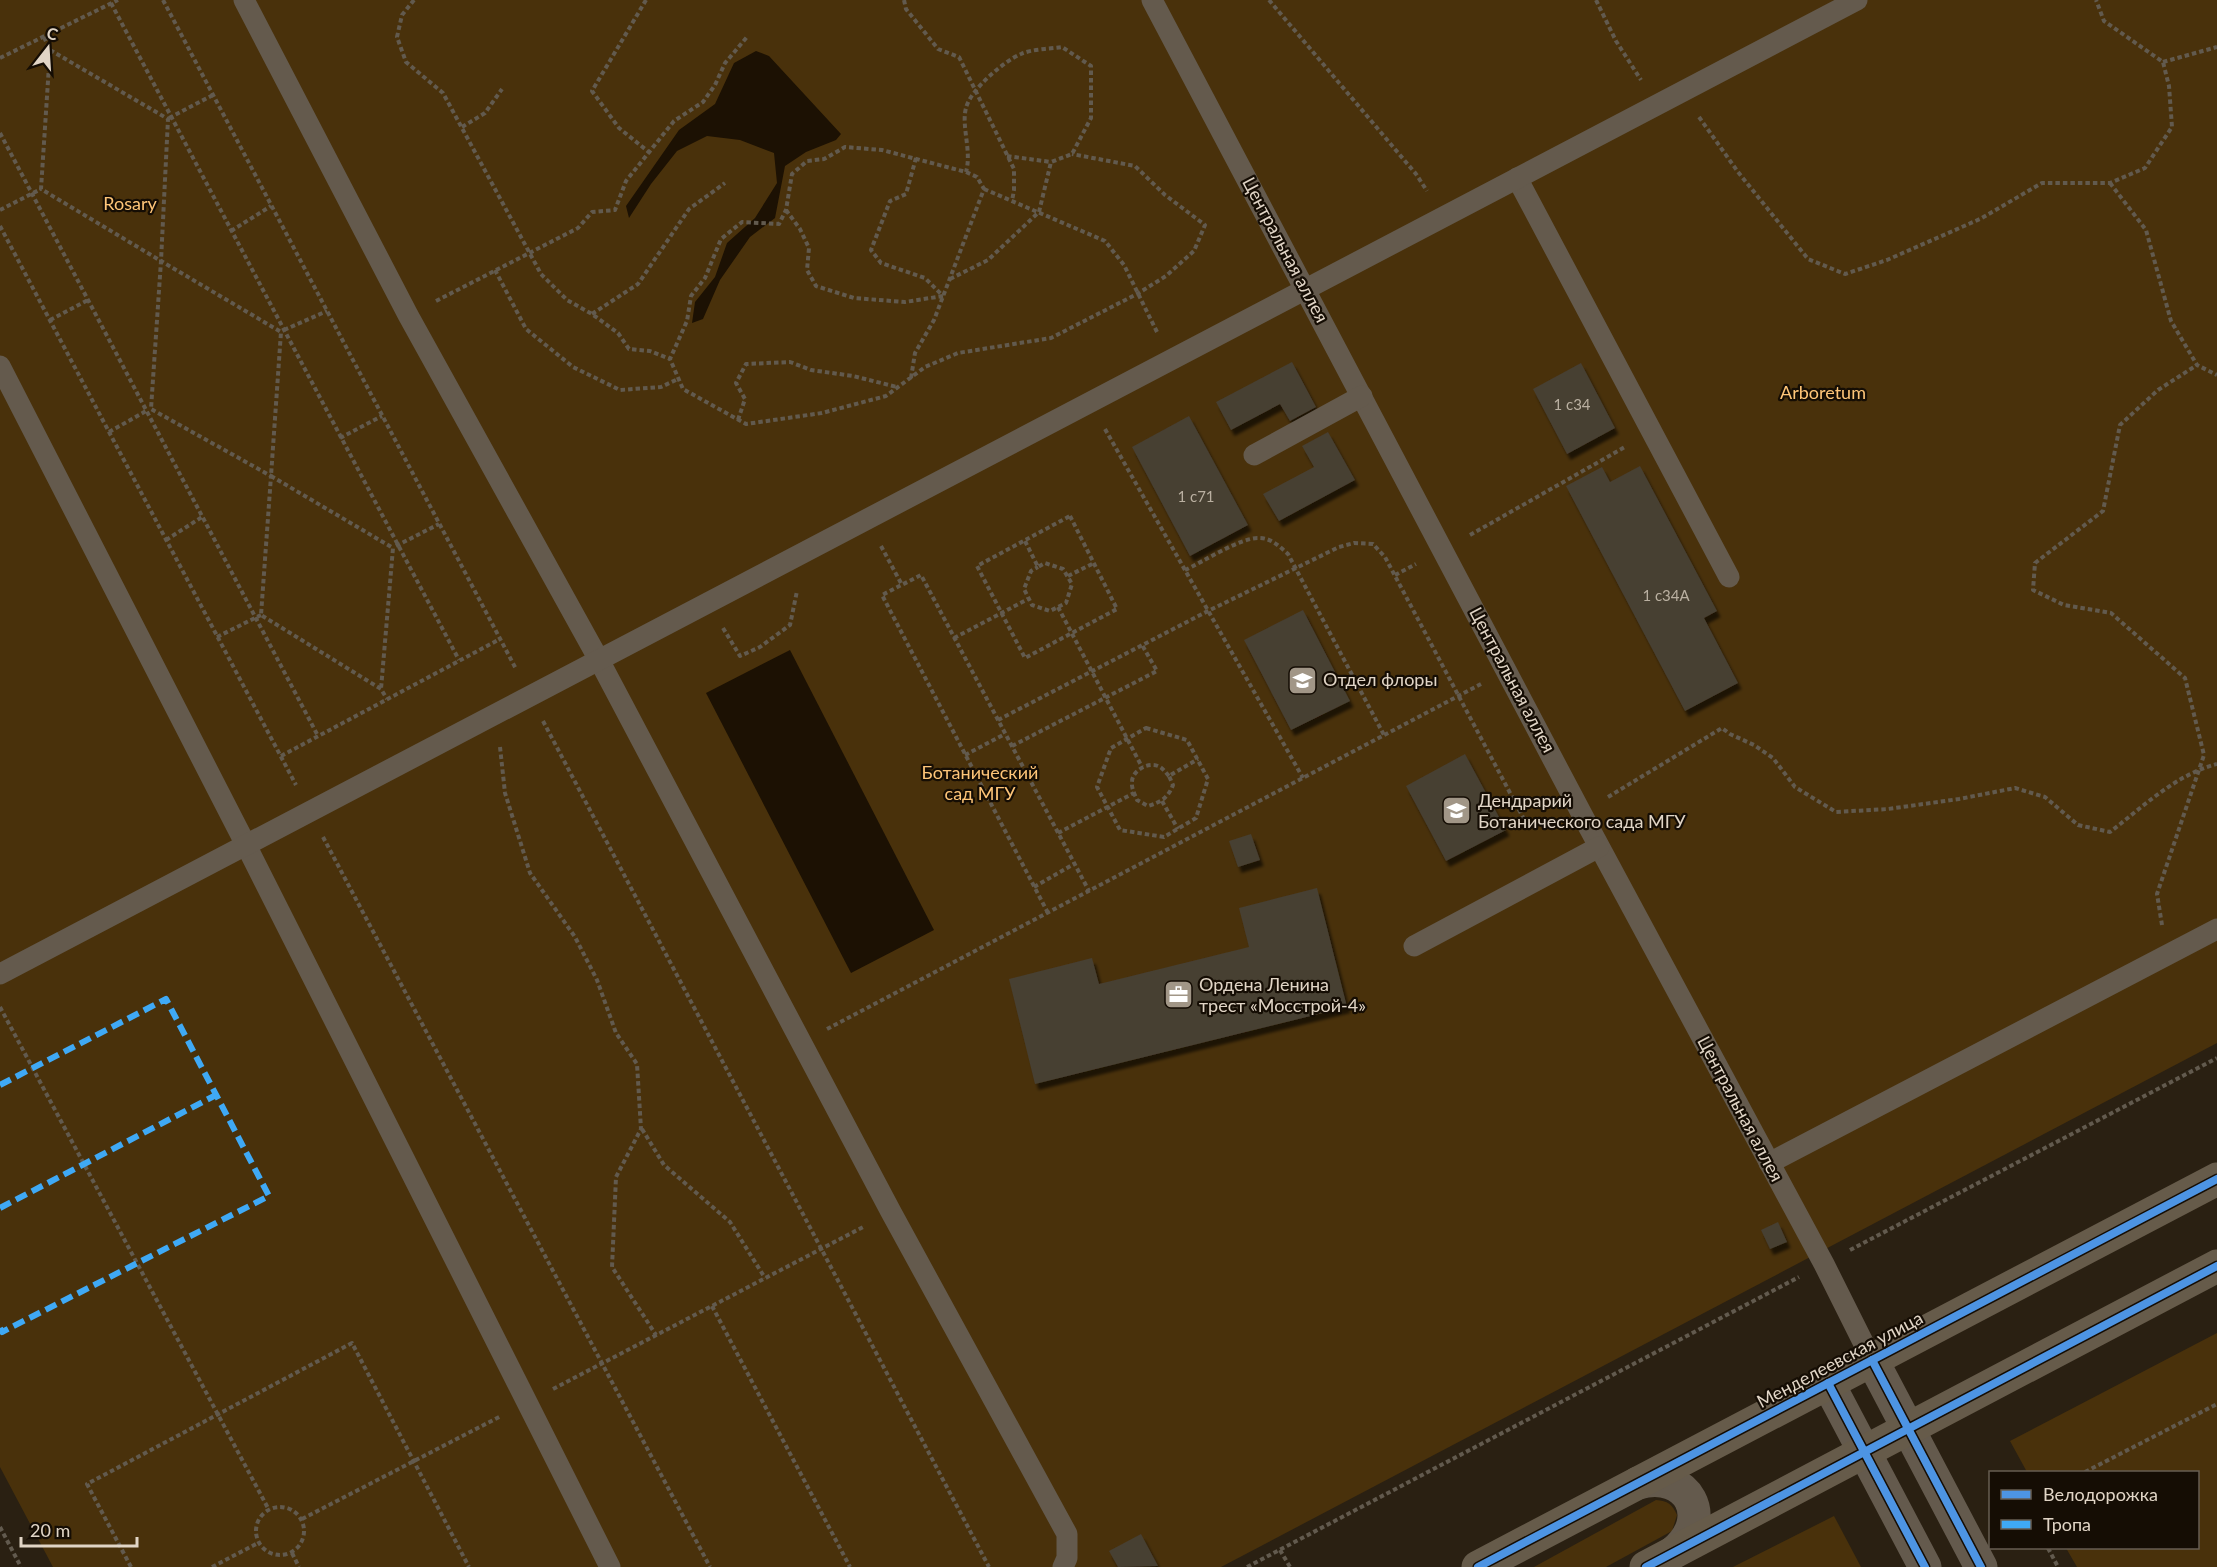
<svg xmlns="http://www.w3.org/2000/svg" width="2217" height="1567" viewBox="0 0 2217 1567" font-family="Lato,sans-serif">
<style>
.green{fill:#49310b}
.water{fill:#1c1103}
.building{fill:#473f32;filter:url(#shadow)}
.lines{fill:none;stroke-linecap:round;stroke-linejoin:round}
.path{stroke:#625a4e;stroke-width:4;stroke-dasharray:4.5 3;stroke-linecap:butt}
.lane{stroke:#645a4d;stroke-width:21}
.street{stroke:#645a4d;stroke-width:33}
.secondary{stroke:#665b4a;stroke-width:33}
.quiet{stroke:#3fa9f5;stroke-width:6;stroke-dasharray:12 6;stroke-linecap:butt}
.cycleway-casing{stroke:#150d04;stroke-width:11}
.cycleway{stroke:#4d94e3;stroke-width:8}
.labels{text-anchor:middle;stroke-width:4.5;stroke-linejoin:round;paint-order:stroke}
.number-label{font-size:15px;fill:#bab0a1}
.park-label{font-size:18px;fill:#fec578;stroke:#150d04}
.street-label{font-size:18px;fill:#e1d5c6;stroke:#150d04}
.poi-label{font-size:18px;fill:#e1d5c6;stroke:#150d04;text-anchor:start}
</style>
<defs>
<filter id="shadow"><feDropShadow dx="3.5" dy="6" stdDeviation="1.5" flood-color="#0009"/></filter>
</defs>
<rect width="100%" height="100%" fill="#2a2012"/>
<g class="green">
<polygon points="0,0 2217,0 2217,1043 1221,1567 53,1567 0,1467"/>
<polygon points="2217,1333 2217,1567 2077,1567 2066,1548 2198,1548 2198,1472 2027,1472 2010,1441"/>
<path d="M1656,1500C1668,1501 1672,1504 1677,1515L1672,1531L1606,1567H1534Z"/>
<polygon points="1834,1516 1861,1567 1733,1567"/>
</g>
<g class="water">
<polygon points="756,51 769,56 841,134 836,140 806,152 785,166 775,218 750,237 720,280 703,319 692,323 695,302 715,277 727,243 755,218 777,183 774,153 740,140 707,136 677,151 651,184 629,218 626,206 679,130 715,104 734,63"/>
<polygon points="790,650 934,930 851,973 706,693"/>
</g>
<g class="building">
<polygon points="1292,362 1316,407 1290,421 1280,404 1231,430 1216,402"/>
<polygon points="1581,363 1615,428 1567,454 1533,389"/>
<polygon points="1189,416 1248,525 1190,556 1132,447"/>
<polygon points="1328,432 1355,480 1279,521 1263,494 1314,467 1302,446"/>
<polygon points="1640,466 1717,611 1704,618 1738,683 1685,711 1566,486 1602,467 1610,482"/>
<polygon points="1303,610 1350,701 1291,730 1244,640"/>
<polygon points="1465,754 1506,830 1446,861 1406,786"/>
<polygon points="1251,834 1260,860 1238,867 1229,841"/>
<polygon points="1317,888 1347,1007 1035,1084 1009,979 1092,958 1099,984 1249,947 1239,908"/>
<polygon points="1778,1222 1787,1242 1770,1249 1761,1230"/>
<polygon points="1141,1534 1158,1566 1118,1567 1109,1551"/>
</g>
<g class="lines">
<g class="path">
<polyline points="163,0 516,669"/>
<polyline points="414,0 402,15 397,37 406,62 443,93 541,274 567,300 592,314 618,333 629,349 650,351 670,359"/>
<polyline points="646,0 592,91 619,128 650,153"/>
<polyline points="904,0 906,9 938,49 959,57 1014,169 1014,190 1012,201"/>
<polyline points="1269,0 1416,174 1427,191"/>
<polyline points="1596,0 1616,41 1641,80"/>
<polyline points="111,3 459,660"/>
<polyline points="44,37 50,50 41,189 161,261 151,409 271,476 261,615 381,689 387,699"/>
<polyline points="50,50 168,119 161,261 281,332 271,476 393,548 381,689"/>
<polyline points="0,58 118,0"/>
<polyline points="2163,62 2217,47"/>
<polyline points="1699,117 1738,172 1808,259 1845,274 1887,260 1980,219 2042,183 2110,183 2145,168 2172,127 2169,86 2163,62 2104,21 2096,0"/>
<polyline points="169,118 213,95"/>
<polyline points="462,127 485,113 502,89"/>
<polyline points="0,133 318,736"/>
<polyline points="1007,156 1051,162"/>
<polyline points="916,158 906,194 890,201 871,250 881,263 925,278 943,296"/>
<polyline points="2110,183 2146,230 2171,321 2197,365 2217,375"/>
<polyline points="984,189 1105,241 1124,265 1157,332"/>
<polyline points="0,210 41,189"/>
<polyline points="786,210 800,229 809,248 807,270 816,286 854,298 905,302 943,296"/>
<polyline points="0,226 296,785"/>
<polyline points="231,231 271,206"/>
<polyline points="495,270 526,329 573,367 620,390 661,387 678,379"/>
<path d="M950,279L988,260L1039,212L1051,162L1072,154L1091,118V66L1062,47C1049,49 1032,49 1021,54C1004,61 970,90 966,108C961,126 972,151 966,172"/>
<polyline points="436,301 578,228 592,212 615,210 626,181 674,121 703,102 715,85 725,63 747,37"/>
<polyline points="592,314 638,284 689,209 725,183"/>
<polyline points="50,320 88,300"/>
<polyline points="284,330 327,311"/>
<polyline points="911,378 915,353 934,320 984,189 977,177 966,172 882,150 845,147 824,159 807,161 792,174 786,210 779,224 742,222 721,239 705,278 691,296 687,321 670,359 683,389 746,424 822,413 886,396 925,367 958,353 1051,338 1137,294 1166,276 1194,251 1205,225 1165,195 1135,166 1072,154"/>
<polyline points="738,420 745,399 736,383 746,364 790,362 811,370 853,376 897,387"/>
<polyline points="1105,429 1303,778"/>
<polyline points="109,432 148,410"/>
<polyline points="340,438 382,416"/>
<polygon points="1070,516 1117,609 1025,658 977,566"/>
<polyline points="1470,535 1625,447"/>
<polyline points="166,540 202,517"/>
<polyline points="1025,541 1038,567 1045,563 1063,569 1072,584 1066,603 1050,611 1032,605 1024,589 1031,571 1038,567"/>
<polyline points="396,546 439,524"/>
<polyline points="881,546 902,585"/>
<path d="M1185,570C1203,562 1241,537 1259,538C1271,538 1279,546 1288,554L1384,735"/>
<polyline points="1395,575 1416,564"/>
<polyline points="1068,576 1094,563"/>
<polyline points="1058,607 1142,767"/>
<polyline points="723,628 740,656 760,647 790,625 797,591"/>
<polyline points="217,637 261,615"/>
<polyline points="954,638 1028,599"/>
<polyline points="998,720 1208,611 1339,547 1354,543 1373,544 1385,557 1526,823"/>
<polyline points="543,721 989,1567"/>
<polygon points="1146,728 1187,740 1208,779 1196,818 1164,837 1120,830 1097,787 1111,748"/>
<polyline points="1012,746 1157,671 1142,645"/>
<polyline points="500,747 505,793 530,873 575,937 597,980 616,1033 637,1064 641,1129 616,1177 612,1267 656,1335"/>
<polyline points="965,755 1005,734"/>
<polyline points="281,756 500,639"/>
<path d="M1169,776C1165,772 1163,768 1158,766C1148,762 1133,770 1132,781C1131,788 1135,795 1137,800L1148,806C1161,802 1168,798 1173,785L1169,776L1198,759"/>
<path d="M1608,797L1722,728L1730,734L1754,745L1773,758L1795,787L1836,812L1888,809L1959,799L2015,788L2045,797L2078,825L2110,832C2144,806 2175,775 2217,764"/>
<polyline points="1162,801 1178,829"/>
<polyline points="1058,833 1134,793"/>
<polyline points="323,837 710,1567"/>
<polyline points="1034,887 1074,864"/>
<polyline points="1048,913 882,595 921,575 1089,891"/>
<polyline points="2162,925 2157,894 2204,755 2185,678 2111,613 2064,605 2033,590 2035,563 2103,511 2120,425 2158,390 2197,365"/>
<polyline points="0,1007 269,1510"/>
<polyline points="827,1029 1481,684"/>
<polyline points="642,1129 664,1165 730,1222 765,1278"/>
<polyline points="1850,1250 2217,1058"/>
<polyline points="712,1306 850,1567"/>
<polyline points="553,1389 865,1226"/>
<polyline points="2085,1472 2217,1404"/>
<circle cx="280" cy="1531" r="24"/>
<polyline points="302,1519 501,1416"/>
<polyline points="0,1527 21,1567"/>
<polyline points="2048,1548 2058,1567"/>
<polyline points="1280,1550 1290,1567"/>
<polyline points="292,1553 299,1567"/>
<polyline points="131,1567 87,1484 352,1343 469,1567"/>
<polyline points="212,1567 258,1543"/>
<polyline points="1247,1567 1799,1277"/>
</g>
<g class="lane">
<polyline points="244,0 408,315 599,660 891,1212 1067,1534 1067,1558 1063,1567"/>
<polyline points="1152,0 1586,822 1824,1264 1872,1360"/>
<polyline points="1517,178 1729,577"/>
<polyline points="0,366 246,845 610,1567"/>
<polyline points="1254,455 1362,396"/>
<polyline points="1414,946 1599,847"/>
<polyline points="0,974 1857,0"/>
<polyline points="1769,1163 2217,929"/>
</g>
<g class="street">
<polyline points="1872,1360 1981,1567"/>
<polyline points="1828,1383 1925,1567"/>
<path d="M1638,1483C1688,1469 1715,1518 1674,1552"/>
</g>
<g class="secondary">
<polyline points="1478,1567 2217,1179"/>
<polyline points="1646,1567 2217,1266"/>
</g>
<g class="quiet">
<polyline points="0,1085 166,999 269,1196 2,1332 0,1328"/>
<polyline points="0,1208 216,1095"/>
</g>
<defs>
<g id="cycleway">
<polyline points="1872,1360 1981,1567"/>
<polyline points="1828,1383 1925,1567"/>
<polyline points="1478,1567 2217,1179"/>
<polyline points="1646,1567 2217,1266"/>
</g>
</defs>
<use href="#cycleway" class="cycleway-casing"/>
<use href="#cycleway" class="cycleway"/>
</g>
<defs>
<symbol id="university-square" viewBox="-11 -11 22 22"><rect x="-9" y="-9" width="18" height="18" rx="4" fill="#a19687" stroke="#150d04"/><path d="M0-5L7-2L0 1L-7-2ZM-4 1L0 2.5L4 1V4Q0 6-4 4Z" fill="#fff"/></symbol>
<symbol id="office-square" viewBox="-11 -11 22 22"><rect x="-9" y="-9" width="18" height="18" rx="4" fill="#a19687" stroke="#150d04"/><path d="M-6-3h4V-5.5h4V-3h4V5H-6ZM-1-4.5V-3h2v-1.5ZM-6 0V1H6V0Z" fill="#fff"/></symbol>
</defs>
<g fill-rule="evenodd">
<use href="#university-square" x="1286" y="664" width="33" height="33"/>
<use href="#university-square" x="1440" y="794" width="33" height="33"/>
<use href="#office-square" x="1162" y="978" width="33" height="33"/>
</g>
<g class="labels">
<g class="number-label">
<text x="1572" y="410">1 с34</text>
<text x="1196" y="502">1 с71</text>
<text x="1666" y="601">1 с34А</text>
</g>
<g class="park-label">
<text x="130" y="210">Rosary</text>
<text x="1823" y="399">Arboretum</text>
<text x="980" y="779">Ботанический<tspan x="980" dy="21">сад МГУ</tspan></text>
</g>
<g class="street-label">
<text transform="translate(1285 250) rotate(62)" y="6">Центральная аллея</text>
<text transform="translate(1512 680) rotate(62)" y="6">Центральная аллея</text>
<text transform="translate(1740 1109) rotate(62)" y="6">Центральная аллея</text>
<text transform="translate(1840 1360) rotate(-28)" y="6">Менделеевская улица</text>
</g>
<g class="poi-label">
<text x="1323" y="686">Отдел флоры</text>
<text x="1478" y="807">Дендрарий<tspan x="1478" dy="21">Ботанического сада МГУ</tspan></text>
<text x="1199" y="991">Ордена Ленина<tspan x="1199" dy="21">трест «Мосстрой-4»</tspan></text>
</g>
</g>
<rect x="1989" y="1471" width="210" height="78" fill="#150d04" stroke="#675d52" stroke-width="1.5"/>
<rect x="2001" y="1490" width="30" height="9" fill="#4d94e3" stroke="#675d52" stroke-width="1.5"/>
<text x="2043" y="1501" font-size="18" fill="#e1d5c6">Велодорожка</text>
<rect x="2001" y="1520" width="30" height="9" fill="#3fa9f5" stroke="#675d52" stroke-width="1.5"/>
<text x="2043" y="1531" font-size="18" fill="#e1d5c6">Тропа</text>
<g transform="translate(48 48) rotate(17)" stroke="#150d04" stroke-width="4.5" paint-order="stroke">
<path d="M0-4.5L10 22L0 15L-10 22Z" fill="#e1d5c6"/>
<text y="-9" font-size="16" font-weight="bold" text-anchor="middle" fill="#e1d5c6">С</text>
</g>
<path d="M21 1537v9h116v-9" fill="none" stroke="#e1d5c6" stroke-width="3"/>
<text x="30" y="1537" font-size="18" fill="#e1d5c6" stroke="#150d04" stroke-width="4.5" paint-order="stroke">20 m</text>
</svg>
